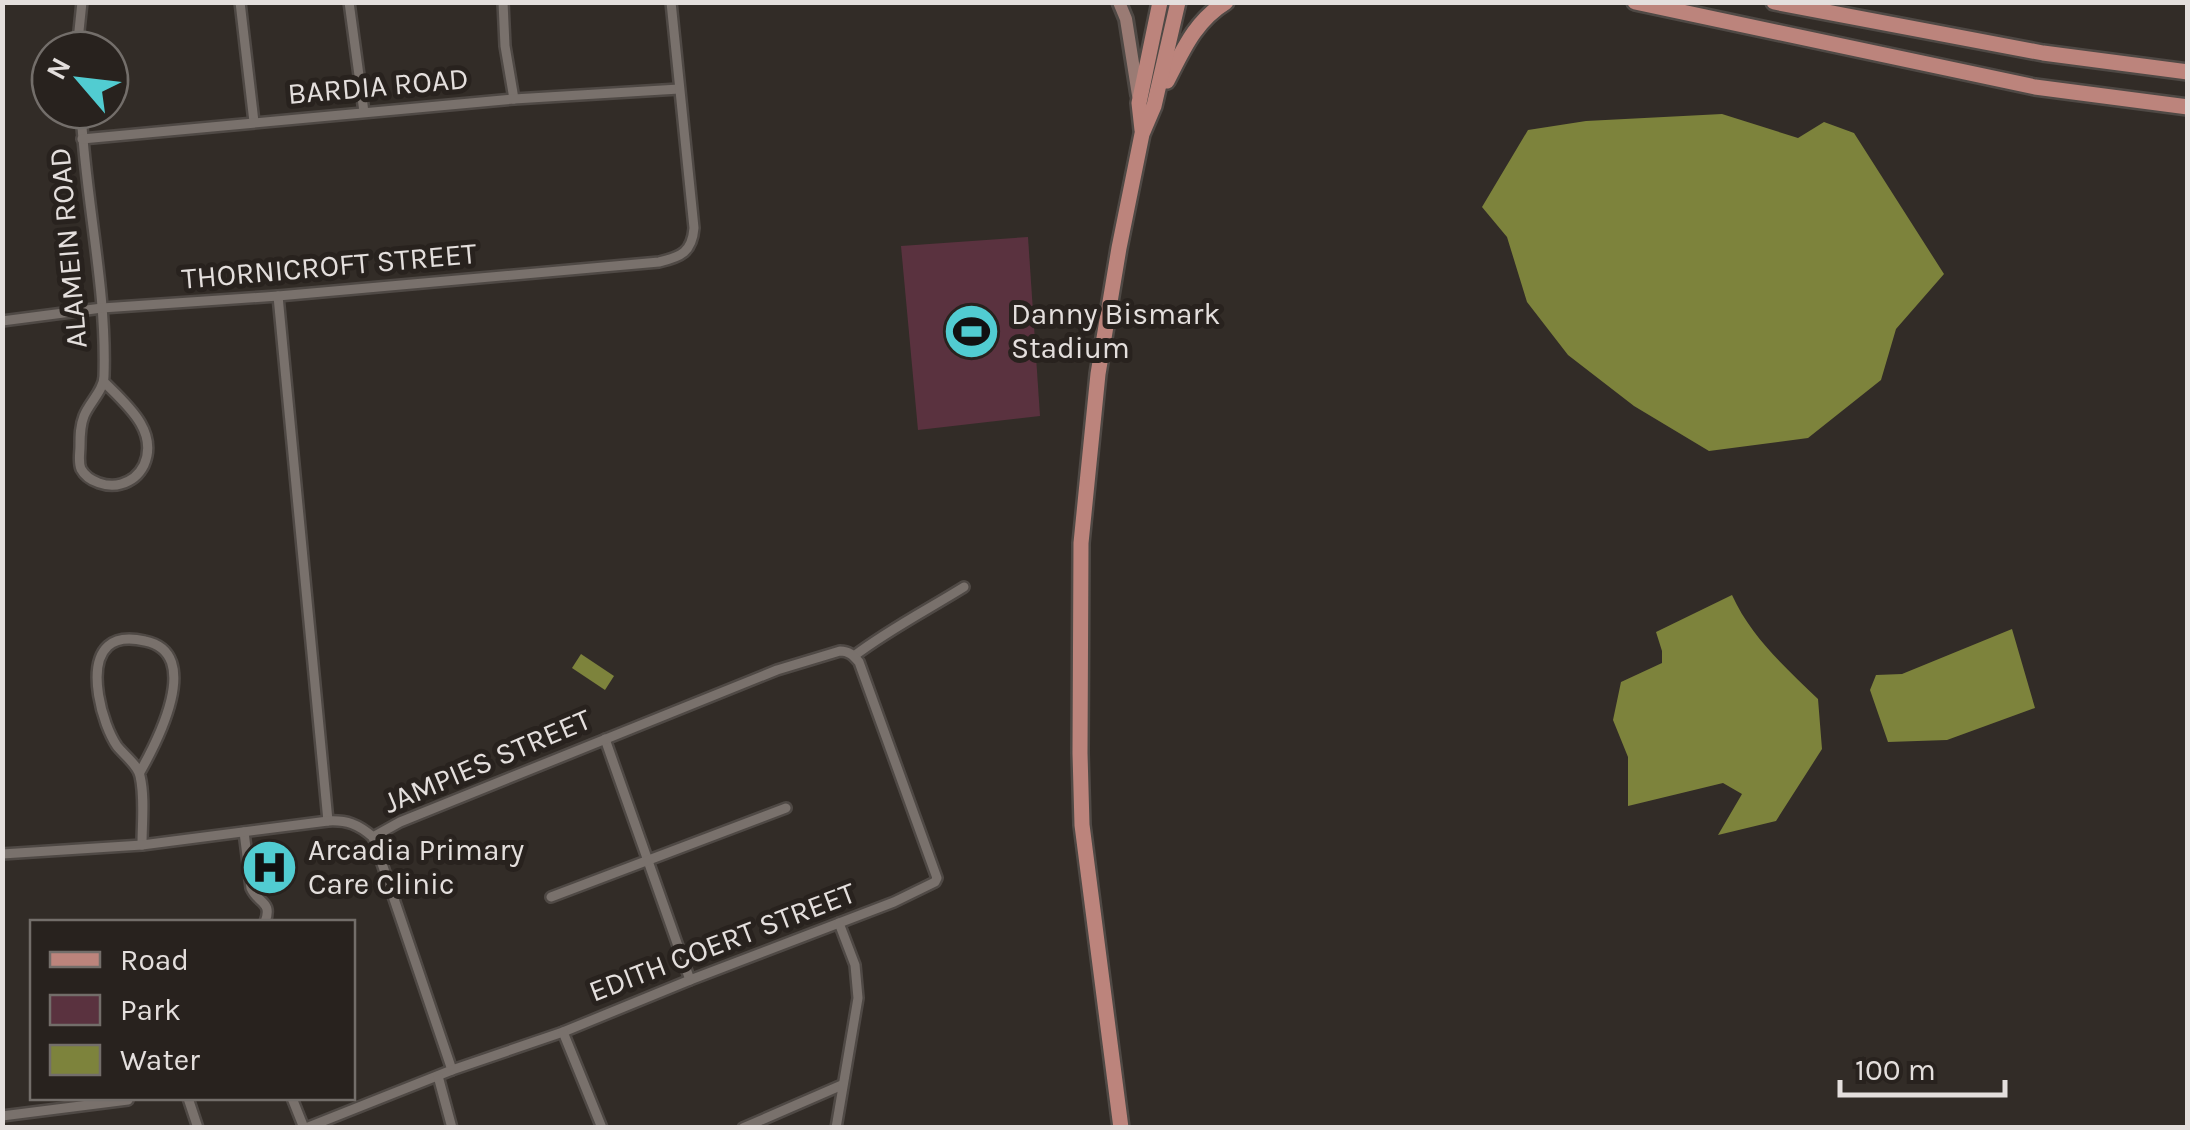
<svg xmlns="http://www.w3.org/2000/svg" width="2190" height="1130" viewBox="0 0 2190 1130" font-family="Karla,sans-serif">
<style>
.green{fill:#5a323f}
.water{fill:#7d833c}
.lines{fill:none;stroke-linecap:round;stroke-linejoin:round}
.street-casing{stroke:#4f4945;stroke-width:14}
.secondary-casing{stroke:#4f4945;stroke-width:18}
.primary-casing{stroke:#4f4945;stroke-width:20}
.street{stroke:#79716c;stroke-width:9}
.secondary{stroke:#9a7b74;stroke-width:12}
.primary{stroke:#bc847c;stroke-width:15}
.labels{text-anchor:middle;stroke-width:10;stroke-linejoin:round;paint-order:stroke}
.street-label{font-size:30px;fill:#e4dfdd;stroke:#28221e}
.poi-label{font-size:30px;fill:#e4dfdd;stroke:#28221e;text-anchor:start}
</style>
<rect width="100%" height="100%" fill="#322c27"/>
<polygon class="green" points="1028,237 1040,416 918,430 901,246"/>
<g class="water">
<polygon points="1722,114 1798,138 1824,122 1854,133 1944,274 1896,329 1881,380 1808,438 1709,451 1634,406 1568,355 1527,302 1507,237 1482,207 1528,130 1586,121"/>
<path d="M1732,595C1751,637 1786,668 1818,699L1822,749L1776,821L1718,835L1742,794L1723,783L1628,806V757L1613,720L1621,682L1662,663V651L1656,632Z"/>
<polygon points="2012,629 2035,708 1947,740 1888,742 1870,690 1876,675 1902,674"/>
<polygon points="581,654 614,676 605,690 572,668"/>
</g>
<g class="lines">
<defs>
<g id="street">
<polyline points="240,2 254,122"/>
<polyline points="349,2 364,112"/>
<polyline points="503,2 505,46 514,99"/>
<polyline points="77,50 82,2"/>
<path d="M81,110C85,199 107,287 104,376C104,390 89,403 84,416C80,426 80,436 80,446C80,453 78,462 81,469C88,482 108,488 121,484C132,481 139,475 144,465C159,431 126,404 104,382"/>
<polyline points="82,139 514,99 679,89"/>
<polyline points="278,296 328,821"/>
<path d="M2,321L102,308L278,296L659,262C681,257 692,252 694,228L671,2"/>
<path d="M854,656C888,630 927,610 964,587"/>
<polyline points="605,739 690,980"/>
<path d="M140,772C157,742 204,653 145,641C132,638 118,637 108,646C86,666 102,724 117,746C124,755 138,765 140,776C145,797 142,823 142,845"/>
<path d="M244,832L251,888C258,904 273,901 265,922"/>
<polyline points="373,837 452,1070"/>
<path d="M2,854L142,845L328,821C347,820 358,824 373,837L400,822L777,670L840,651C849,651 853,655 859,662L937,878L935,882L894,902L690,980L563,1032L452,1070L306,1128"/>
<polyline points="551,897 786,808"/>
<polyline points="563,1032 602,1128"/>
<polyline points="438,1076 452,1128"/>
<polyline points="188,1098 198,1128"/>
<polyline points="292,1098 304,1128"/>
<polyline points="2,1116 128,1100"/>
<polyline points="743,1128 842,1085"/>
<polyline points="836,1128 858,998 855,965 839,923"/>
</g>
<polyline id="secondary" points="1119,2 1126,19 1138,95"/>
<g id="primary">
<polyline points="1635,2 2035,87 2188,107"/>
<polyline points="1774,2 2043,53 2188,72"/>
<path d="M1167,81C1183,50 1195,21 1226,2"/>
<polyline points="1142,130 1139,103 1160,2"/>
<polyline points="1121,1128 1082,825 1080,753 1081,543 1098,374 1119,248 1142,134 1154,106 1178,2"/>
</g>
</defs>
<use href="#street" class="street-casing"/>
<use href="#secondary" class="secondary-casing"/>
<use href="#primary" class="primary-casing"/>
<use href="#street" class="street"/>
<use href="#secondary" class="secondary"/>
<use href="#primary" class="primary"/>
</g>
<defs>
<symbol id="stadium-disc" viewBox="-11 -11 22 22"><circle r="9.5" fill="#51ccd1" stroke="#28221e"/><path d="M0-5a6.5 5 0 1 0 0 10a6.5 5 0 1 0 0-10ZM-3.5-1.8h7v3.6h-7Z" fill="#111"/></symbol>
<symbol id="hospital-disc" viewBox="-11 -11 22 22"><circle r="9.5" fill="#51ccd1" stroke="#28221e"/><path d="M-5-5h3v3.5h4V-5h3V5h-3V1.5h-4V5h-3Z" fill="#111"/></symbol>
</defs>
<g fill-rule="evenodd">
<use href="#stadium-disc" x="940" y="300" width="63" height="63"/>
<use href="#hospital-disc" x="238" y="836" width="63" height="63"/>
</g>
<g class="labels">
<g class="street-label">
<text transform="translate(378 86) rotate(-5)" y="10">BARDIA ROAD</text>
<text transform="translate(68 248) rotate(-95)" y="10">ALAMEIN ROAD</text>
<text transform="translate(329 266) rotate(-5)" y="10">THORNICROFT STREET</text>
<text transform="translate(487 761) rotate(-23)" y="10">JAMPIES STREET</text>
<text transform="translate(722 942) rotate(-21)" y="10">EDITH COERT STREET</text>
</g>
<g class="poi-label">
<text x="1011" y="324">Danny Bismark<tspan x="1011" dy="34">Stadium</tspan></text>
<text x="308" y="860">Arcadia Primary<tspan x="308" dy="34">Care Clinic</tspan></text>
</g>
</g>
<rect width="2190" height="1130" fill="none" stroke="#e4dfdd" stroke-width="10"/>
<rect x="30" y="920" width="325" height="180" fill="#28221e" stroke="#736e6a" stroke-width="2.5"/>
<rect x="50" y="952" width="50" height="15" fill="#bc847c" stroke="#736e6a" stroke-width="2.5"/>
<text x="120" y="970" font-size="30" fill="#e4dfdd">Road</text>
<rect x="50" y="995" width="50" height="30" fill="#5a323f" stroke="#736e6a" stroke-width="2.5"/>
<text x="120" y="1020" font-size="30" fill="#e4dfdd">Park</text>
<rect x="50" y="1045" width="50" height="30" fill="#7d833c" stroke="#736e6a" stroke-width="2.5"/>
<text x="120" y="1070" font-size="30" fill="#e4dfdd">Water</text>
<g transform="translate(80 80) rotate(298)"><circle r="48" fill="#28221e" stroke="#736e6a" stroke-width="2.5"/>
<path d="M0-8L18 38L0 25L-18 38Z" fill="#51ccd1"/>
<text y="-15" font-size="28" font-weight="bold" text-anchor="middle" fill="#e4dfdd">N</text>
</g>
<path d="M1840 1080v15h165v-15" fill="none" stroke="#e4dfdd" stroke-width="5"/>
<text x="1855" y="1080" font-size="30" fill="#e4dfdd" stroke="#28221e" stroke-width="8" paint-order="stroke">100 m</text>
</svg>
